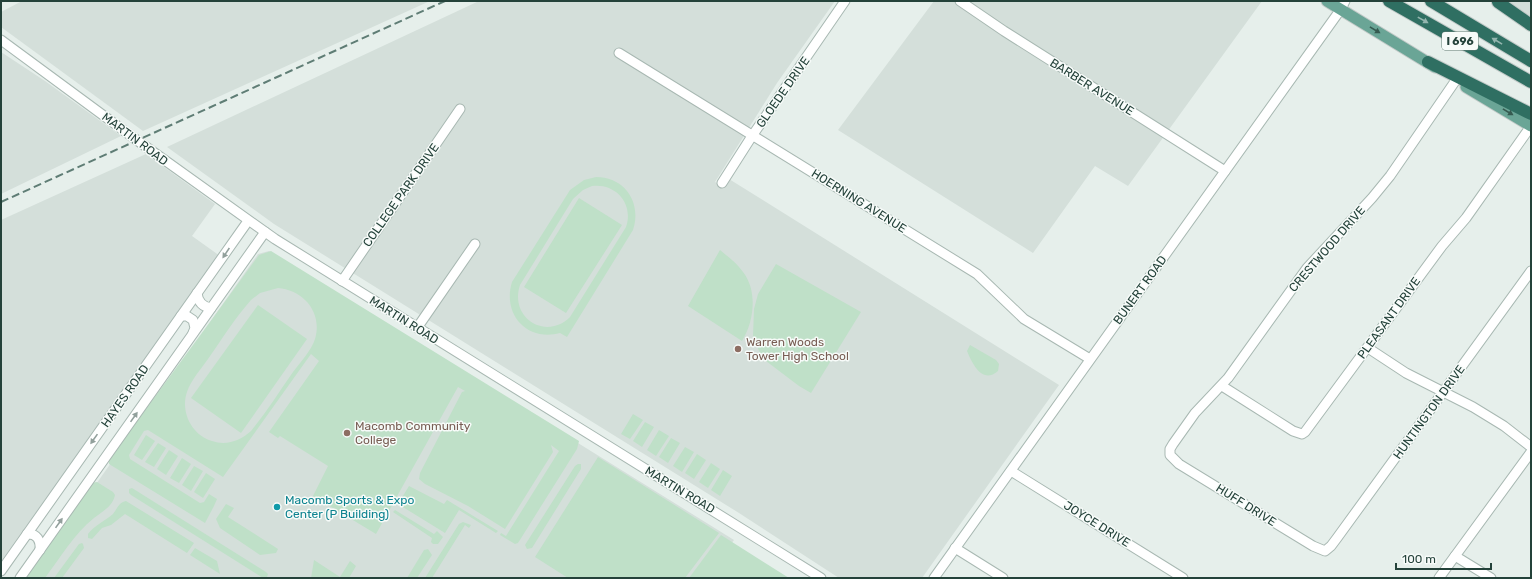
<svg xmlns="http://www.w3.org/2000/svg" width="1532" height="579" viewBox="0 0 1532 579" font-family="Rubik,sans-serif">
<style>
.built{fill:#d4dfda}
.green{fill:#bfe0c8;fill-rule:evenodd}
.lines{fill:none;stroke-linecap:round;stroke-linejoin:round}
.minor-casing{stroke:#a8b8b2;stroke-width:11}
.major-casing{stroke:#c2cac8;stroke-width:13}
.highway-casing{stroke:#c2cac8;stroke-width:14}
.minor{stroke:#fff;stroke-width:9}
.major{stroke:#6aa596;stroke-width:11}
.highway{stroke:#2f6f62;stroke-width:12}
.rail{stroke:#5f7d75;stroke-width:2;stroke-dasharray:8 4;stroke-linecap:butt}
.oneway{fill:#93b5ae}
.oneway2{fill:#365b51}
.oneway3{fill:#92a09c}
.education-dot{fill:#8d6e63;stroke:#f7fbf9;stroke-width:1.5}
.culture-dot{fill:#0f9aa8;stroke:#f7fbf9;stroke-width:1.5}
.labels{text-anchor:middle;stroke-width:3;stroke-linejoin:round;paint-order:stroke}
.shield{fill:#f7fbf9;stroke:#637a73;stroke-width:1}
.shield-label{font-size:11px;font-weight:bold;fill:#24423a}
.street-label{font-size:12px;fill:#24423a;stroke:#f7fbf9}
.education-label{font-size:12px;fill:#785e54;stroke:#f7fbf9;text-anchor:start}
.culture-label{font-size:12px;fill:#0d838f;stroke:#f7fbf9;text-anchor:start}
</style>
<rect width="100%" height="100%" fill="#e6efeb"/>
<g class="built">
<polygon points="22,1 430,1 143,131 1,27 1,12"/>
<polygon points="479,1 835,1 777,83 715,182 724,187 729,179 1059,385 922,578 839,578 739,513 274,224 167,147"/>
<polygon points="934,1 1262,1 1128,186 1095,166 1033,253 838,130"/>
<polygon points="1503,1 1531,1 1531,17 1505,2"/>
<polygon points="1,52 45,81 121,136 1,194"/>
<polygon points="146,154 215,204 192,236 220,256 1,565 1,220"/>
<polygon points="269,251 734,540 705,578 30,578 258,254"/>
</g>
<g class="green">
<path d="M596,177C625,177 642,203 633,230L567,337L560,333C527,342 502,314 512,282L570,190L584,180ZM592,186C616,183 634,204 626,227L570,317C546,341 509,318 520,285L573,199L583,190Z"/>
<polygon points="579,198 622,225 566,313 524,287"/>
<path d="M720,250C728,257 737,263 743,272C758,291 754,322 742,341L688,306Z"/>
<path d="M271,251L579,441L577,449L518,543L515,544L500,535L501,533L506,536L559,451L551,445L553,452L505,529L468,506L425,484L419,479L420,473L462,392L465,391L458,387L376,534L313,496L328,466L280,436L278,438L269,432L319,361L311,354L223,477L148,430L144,431L129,455L130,459L200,503L204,502L209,494L217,499L214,506L205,523L109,464V459L207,326L259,255ZM278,288C303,290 323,312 315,339C311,351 301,361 293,372C279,392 266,413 251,431C240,441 226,446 212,441C192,435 180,412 187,392C191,380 201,369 208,359C222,339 235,318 251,300L260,293Z"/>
<polygon points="776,264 861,312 811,393 799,386 766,361 759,351 753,336 754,309 758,294"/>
<polygon points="258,305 307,339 241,433 191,398"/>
<path d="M970,345L996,360L999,364L998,371C982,385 972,363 967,351Z"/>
<polygon points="633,414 643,420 630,439 621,434"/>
<polygon points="645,422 654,427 642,447 633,441"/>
<polygon points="659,430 669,436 656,456 647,450"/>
<polygon points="146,435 155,441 142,460 134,455"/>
<polygon points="671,438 680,443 668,463 659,457"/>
<polygon points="158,443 166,448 154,467 145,462"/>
<polygon points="685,447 694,452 682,472 673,466"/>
<polygon points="169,450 178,456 166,475 157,469"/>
<polygon points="697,454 706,460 694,479 685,473"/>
<polygon points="598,457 719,533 685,578 568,578 535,557"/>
<polygon points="182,458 191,464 179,483 170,478"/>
<polygon points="711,463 720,469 708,488 699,482"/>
<polygon points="578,464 581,464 581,469 532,548 527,549 525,545 575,466"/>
<polygon points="194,466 203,471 191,491 182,485"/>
<polygon points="723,470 732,476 720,496 711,490"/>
<polygon points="206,473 215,479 203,498 194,492"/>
<path d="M97,482L113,492L115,495C113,506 103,511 94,518C74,534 60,558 45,578H24L91,483Z"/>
<polygon points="409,486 444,504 447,500 498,531 496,533 459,510 445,533 398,504"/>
<polygon points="132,488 266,572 268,574 267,577 263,578 131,495 129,493 129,489"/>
<path d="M126,501L194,543L187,553L125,514L111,525L102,528L92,539L88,538V534C95,525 105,521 113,514C117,509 119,502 126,501Z"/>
<polygon points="226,504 234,508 228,517 275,547 278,549 276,553 260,555 220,528 216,519"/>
<polygon points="395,510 434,534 437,531 443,537 438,544 433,544 431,542 432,538 393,512"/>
<polygon points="463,522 471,525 469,528 465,525 432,578 425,578 459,524"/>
<polygon points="721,535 789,578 689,578"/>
<polygon points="82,543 83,544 84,548 62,578 54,578 79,544"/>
<polygon points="195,548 217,561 220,574 190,555"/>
<polygon points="428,549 432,555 417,578 407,578 424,550"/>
<polygon points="314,560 340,577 350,561 356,566 349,578 311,578"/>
</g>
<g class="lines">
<defs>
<g id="minor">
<polyline points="960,1 1004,31 1225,171"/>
<polyline points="1,40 138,141 275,239 821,578"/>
<polyline points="619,53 977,274 1024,319 1090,359"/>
<polyline points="1456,80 1390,176 1372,198 1307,268 1228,378 1195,413 1173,444 1170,449 1170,455 1179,464 1313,546 1325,551 1331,546 1337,538 1531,271"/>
<polyline points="722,183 752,136 845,1"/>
<polyline points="342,281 460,109"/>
<path d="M197,293C198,302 203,307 211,308"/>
<polyline points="181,316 187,316 193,320 195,328 193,333"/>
<polyline points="417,328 475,244"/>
<polyline points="1368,348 1406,373 1473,407 1504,426 1531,447"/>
<polyline points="1222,386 1293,431 1302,434 1305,432 1442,246 1466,218 1531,126"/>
<polyline points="1011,471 1183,578"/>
<path d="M27,534C37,533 41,541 40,550"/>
<polyline points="955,548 1003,578"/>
<polyline points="1455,556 1491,578"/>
<polyline points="1,571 248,221"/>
<polyline points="20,578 265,232"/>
<polyline points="934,578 1341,9 1345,1"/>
<polyline points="1439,578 1531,452"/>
</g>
<g id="major">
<polyline points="1327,1 1435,67"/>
<polyline points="1466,87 1531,126"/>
</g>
<g id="highway">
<polyline points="1389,1 1531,82"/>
<polyline points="1431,1 1531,61"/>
<polyline points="1498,2 1531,25"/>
<polyline points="1428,62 1531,114"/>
</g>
</defs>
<use href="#minor" class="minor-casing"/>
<use href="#major" class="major-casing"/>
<use href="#highway" class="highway-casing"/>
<use href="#minor" class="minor"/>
<use href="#major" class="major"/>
<use href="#highway" class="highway"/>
<polyline class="rail" points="1,202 445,1"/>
</g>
<defs><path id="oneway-solid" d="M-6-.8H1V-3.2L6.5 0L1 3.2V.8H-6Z"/></defs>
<g class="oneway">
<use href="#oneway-solid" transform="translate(1423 20) rotate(29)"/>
<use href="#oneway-solid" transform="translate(1497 41) rotate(-149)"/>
</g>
<g class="oneway2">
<use href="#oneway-solid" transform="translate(1375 30) rotate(31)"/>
<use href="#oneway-solid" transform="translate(1508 112) rotate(31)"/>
</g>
<g class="oneway3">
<use href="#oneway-solid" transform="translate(226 253) rotate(124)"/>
<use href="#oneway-solid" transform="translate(134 417) rotate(-55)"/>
<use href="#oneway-solid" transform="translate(94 439) rotate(125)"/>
<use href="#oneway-solid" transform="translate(59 523) rotate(-55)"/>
</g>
<g class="education-dot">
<circle cx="738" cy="349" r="4"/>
<circle cx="347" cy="433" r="4"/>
</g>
<circle class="culture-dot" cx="277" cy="507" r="4"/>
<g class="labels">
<rect class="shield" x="1442" y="32" width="36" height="18" rx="3"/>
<g class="shield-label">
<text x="1460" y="45">I 696</text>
</g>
<g class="street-label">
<text transform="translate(1092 87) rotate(32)" y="4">BARBER AVENUE</text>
<text transform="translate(783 92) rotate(-55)" y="4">GLOEDE DRIVE</text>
<text transform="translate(135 139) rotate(37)" y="4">MARTIN ROAD</text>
<text transform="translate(401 195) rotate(-55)" y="4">COLLEGE PARK DRIVE</text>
<text transform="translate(859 201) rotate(32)" y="4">HOERNING AVENUE</text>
<text transform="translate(1327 249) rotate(-49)" y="4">CRESTWOOD DRIVE</text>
<text transform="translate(1140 290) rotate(-54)" y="4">BUNERT ROAD</text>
<text transform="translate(1389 318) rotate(-54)" y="4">PLEASANT DRIVE</text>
<text transform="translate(404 320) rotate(32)" y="4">MARTIN ROAD</text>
<text transform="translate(125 396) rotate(-55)" y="4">HAYES ROAD</text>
<text transform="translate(1429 412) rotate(-54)" y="4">HUNTINGTON DRIVE</text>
<text transform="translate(680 490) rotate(31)" y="4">MARTIN ROAD</text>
<text transform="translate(1246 505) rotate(32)" y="4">HUFF DRIVE</text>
<text transform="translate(1097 524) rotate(32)" y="4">JOYCE DRIVE</text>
</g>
<g class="education-label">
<text x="746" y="346">Warren Woods<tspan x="746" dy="14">Tower High School</tspan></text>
<text x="355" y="430">Macomb Community<tspan x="355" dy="14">College</tspan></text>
</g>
<g class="culture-label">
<text x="285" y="504">Macomb Sports &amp; Expo<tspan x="285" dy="14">Center (P Building)</tspan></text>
</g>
</g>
<rect width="1532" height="579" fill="none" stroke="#24423a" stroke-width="4"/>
<path d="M1396 563v6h95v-6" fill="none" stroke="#24423a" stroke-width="2"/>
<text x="1402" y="563" font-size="12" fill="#24423a" stroke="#f7fbf9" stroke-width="3" paint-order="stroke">100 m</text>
</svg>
